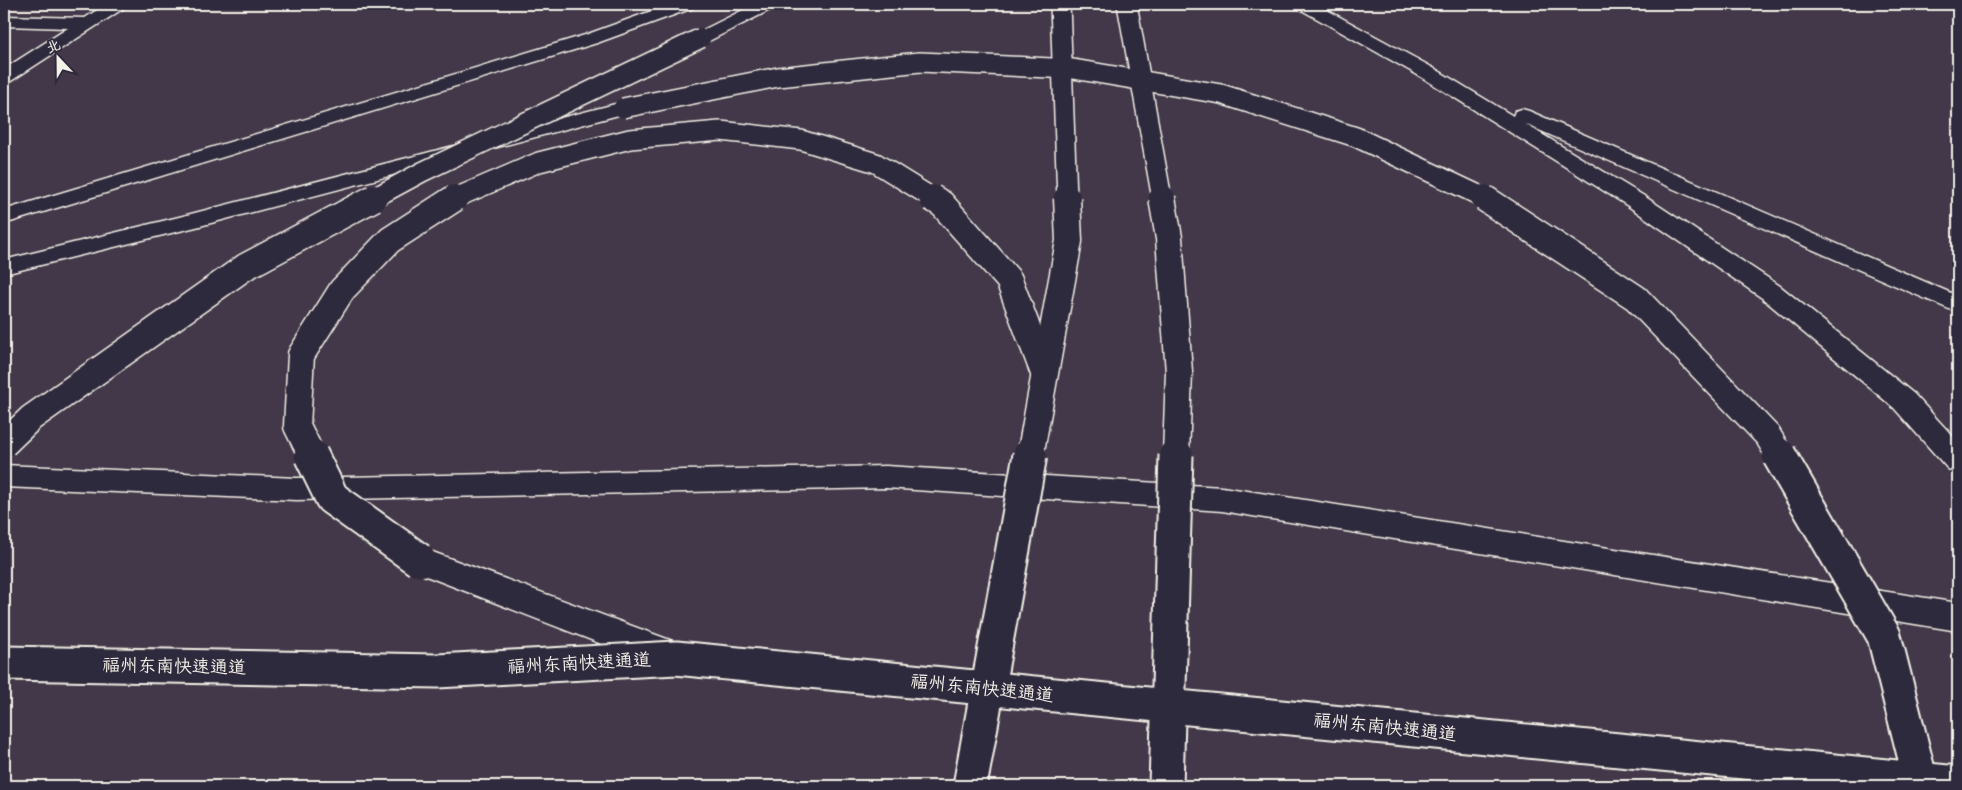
<svg xmlns="http://www.w3.org/2000/svg" width="1962" height="790" viewBox="0 0 1962 790" font-family="Delius,'LXGW WenKai TC',sans-serif">
<style>
.lines{fill:none;stroke-linecap:round;stroke-linejoin:round}
.minor-casing{stroke:#f4f1e8;stroke-width:3}
.highway-casing{stroke:#f4f1e8;stroke-width:3}
.minor{fill:#2f2a3d;fill-rule:evenodd}
.highway{fill:#2f2a3d;fill-rule:evenodd}
.highway-bridge-far2-casing{stroke:#f4f1e8;stroke-width:22;stroke-linecap:butt}
.highway-bridge-far1-casing{stroke:#f4f1e8;stroke-width:29;stroke-linecap:butt}
.highway-bridge-casing{stroke:#f4f1e8;stroke-width:37;stroke-linecap:butt}
.highway-bridge-far2{stroke:#2f2a3d;stroke-width:19}
.highway-bridge-far1{stroke:#2f2a3d;stroke-width:26}
.highway-bridge{stroke:#2f2a3d;stroke-width:33}
.labels{text-anchor:middle;stroke-width:4;stroke-linejoin:round;paint-order:stroke}
.near-street-label{font-size:18px;fill:#f4f1e8;stroke:#2f2a3d}
</style>
<rect width="100%" height="100%" fill="#433849"/>
<filter id="ink" filterUnits="userSpaceOnUse"><feTurbulence type="fractalNoise" baseFrequency=".02" numOctaves="2"/><feDisplacementMap in="SourceGraphic" scale="10" xChannelSelector="R" yChannelSelector="G"/><feConvolveMatrix kernelMatrix="1 2 1 2 8 2 1 2 1" color-interpolation-filters="sRGB"/></filter>
<g filter="url(#ink)">
<g class="lines">
<defs>
<g id="minor">
<polygon points="106,4 127,4 124,8 11,81 4,83 4,69 68,28 4,26 4,16 85,18"/>
<polygon points="4,465 296,478 886,466 1222,487 1958,603 1958,631 1222,511 886,488 296,500 4,487"/>
</g>
<g id="highway">
<polygon points="671,4 696,4 693,8 597,43 4,224 4,210 585,35"/>
<polygon points="755,4 777,4 774,8 707,42 701,43 695,42 692,38 695,34"/>
<polygon points="1295,4 1316,4 1437,70 1513,116 1515,111 1522,109 1529,111 1958,296 1958,313 1525,124 1644,196 1780,286 1914,394 1958,442 1958,472 1948,469 1894,408 1762,298 1628,206 1423,78 1298,8"/>
<polygon points="623,102 630,104 633,108 630,112 196,227 4,274 4,260 183,216"/>
<polygon points="419,547 686,646 691,657 686,668 674,672 408,569 403,560 408,551"/>
</g>
</defs>
<use href="#minor" class="minor-casing"/>
<use href="#highway" class="highway-casing"/>
<use href="#minor" class="minor"/>
<use href="#highway" class="highway"/>
<defs>
<g id="highway-bridge-far2">
<polyline points="1060,4 1067,199"/>
<polyline points="1127,4 1162,199"/>
<polyline points="623,108 778,77 920,62 1073,69 1221,94 1356,137 1487,199"/>
<polyline points="372,199 422,172 701,38"/>
<polyline points="453,199 539,162 630,139 720,131 801,140 876,163 934,199"/>
</g>
<g id="highway-bridge-far1">
<polyline points="932,198 942,204 1009,280 1044,373"/>
<polyline points="1162,198 1169,238 1179,372 1176,456"/>
<polyline points="1484,198 1636,298 1768,436 1780,456"/>
<polyline points="4,444 31,418 245,267 374,198"/>
<polyline points="312,456 297,426 301,355 342,290 390,240 455,198"/>
<polyline points="1030,456 1069,241 1067,198"/>
</g>
<g id="highway-bridge">
<polyline points="311,455 332,498 419,560"/>
<polyline points="1779,455 1884,636 1922,786"/>
<polyline points="4,663 437,671 676,658 1958,783"/>
<polyline points="970,786 1030,455"/>
<polyline points="1166,786 1176,455"/>
</g>
</defs>
<use href="#highway-bridge-far2" class="highway-bridge-far2-casing"/>
<use href="#highway-bridge-far1" class="highway-bridge-far1-casing"/>
<use href="#highway-bridge" class="highway-bridge-casing"/>
<use href="#highway-bridge-far2" class="highway-bridge-far2"/>
<use href="#highway-bridge-far1" class="highway-bridge-far1"/>
<use href="#highway-bridge" class="highway-bridge"/>
</g>
</g>
<g class="labels">
<g class="near-street-label">
<text transform="translate(579 663) rotate(-3)" y="6">福州东南快速通道</text>
<text transform="translate(174 666) rotate(1)" y="6">福州东南快速通道</text>
<text transform="translate(982 688) rotate(6)" y="6">福州东南快速通道</text>
<text transform="translate(1385 727) rotate(6)" y="6">福州东南快速通道</text>
</g>
</g>
<rect width="1962" height="790" fill="none" stroke="#2f2a3d" stroke-width="20"/>
<rect x="10" y="10" width="1942" height="770" fill="none" stroke="#f4f1e8" stroke-width="2" filter="url(#ink)"/>
<g transform="translate(58 58) rotate(338)" stroke="#2f2a3d" stroke-width="4" paint-order="stroke">
<path d="M0-4L9 19L0 12L-9 19Z" fill="#f4f1e8"/>
<text y="-8" font-size="14" font-weight="bold" text-anchor="middle" fill="#f4f1e8">北</text>
</g>
</svg>
